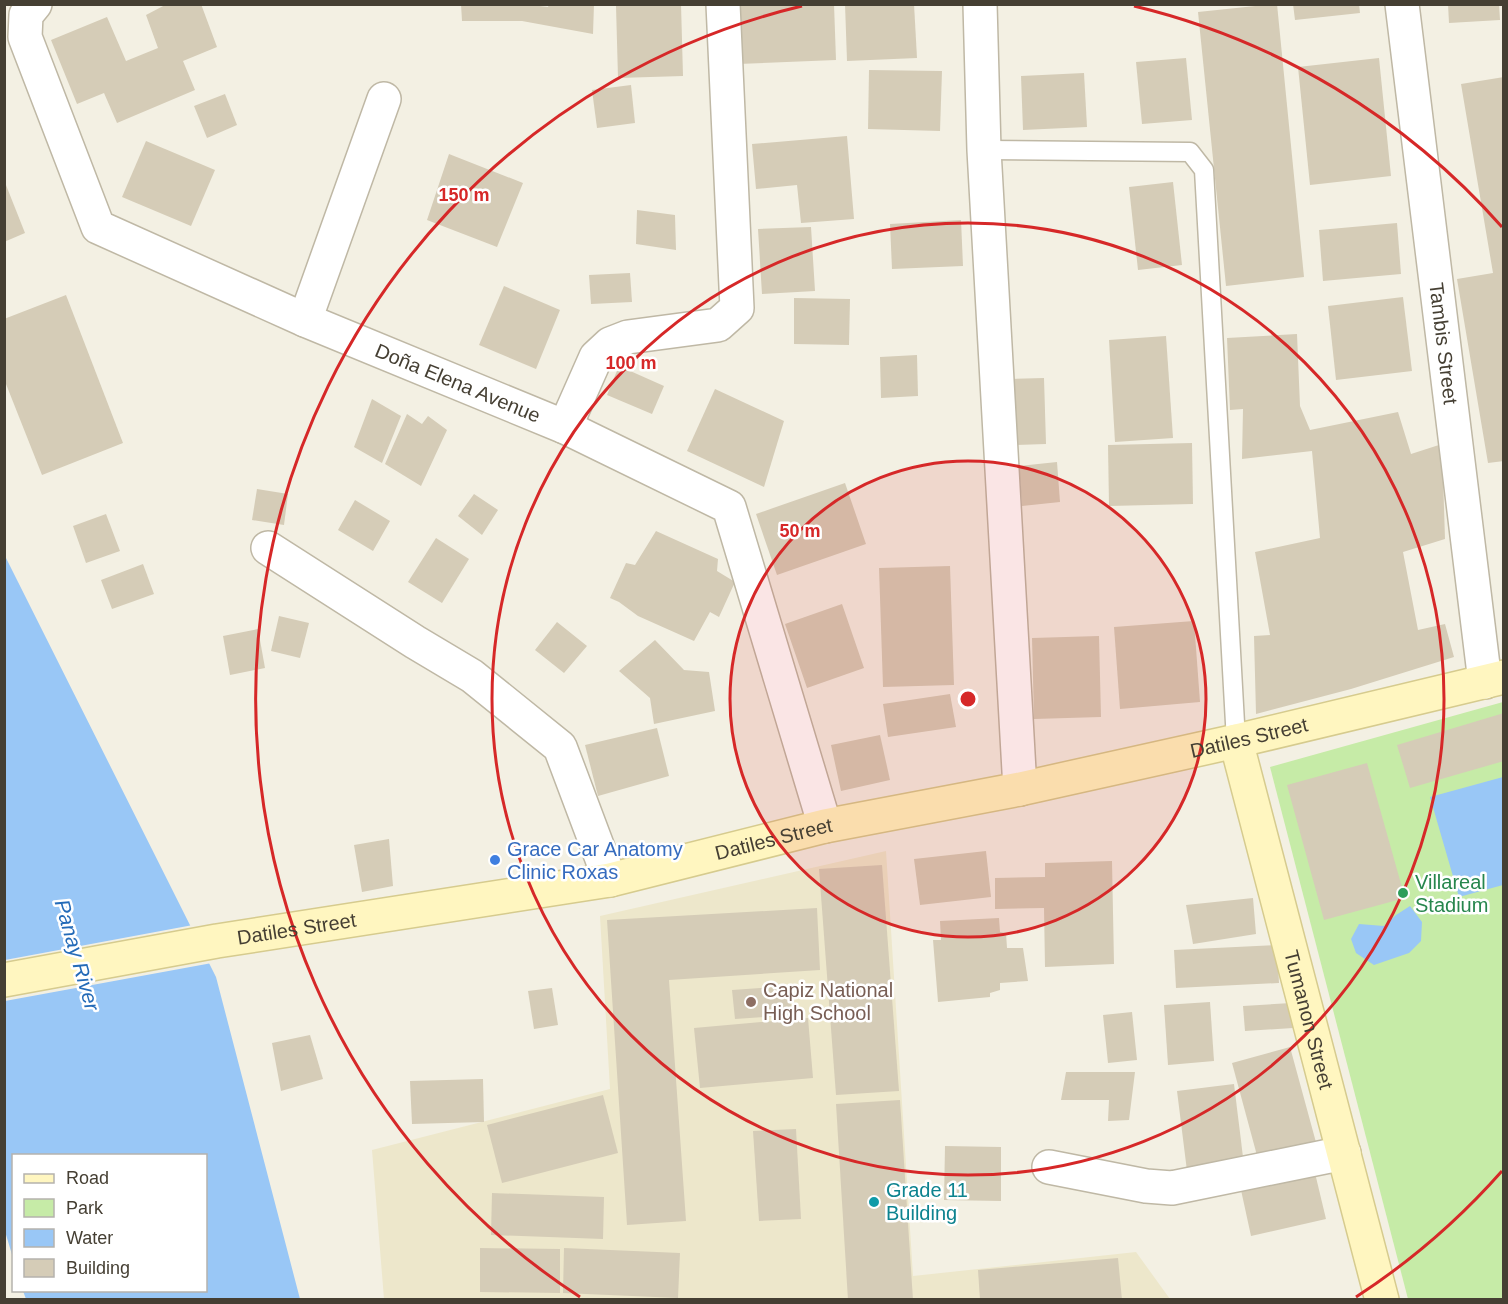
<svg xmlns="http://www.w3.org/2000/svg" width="1508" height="1304" viewBox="0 0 1508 1304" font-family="Arial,sans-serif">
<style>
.education{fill:#ede7cb}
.green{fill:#c6eba7}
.water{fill:#99c7f6}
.pier{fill:#f3f0e3}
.building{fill:#d5ccb7}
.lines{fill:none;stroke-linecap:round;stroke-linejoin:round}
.lane-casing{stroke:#bfb8a5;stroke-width:21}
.street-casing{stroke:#bfb8a5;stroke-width:36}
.secondary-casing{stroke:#d6cb8e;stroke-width:36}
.lane{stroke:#fff;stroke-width:18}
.street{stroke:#fff;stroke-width:33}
.secondary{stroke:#fff6c0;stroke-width:33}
.ring{fill:none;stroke:#d62828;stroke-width:3}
.shop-dot{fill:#3f7fe0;stroke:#fff;stroke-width:2}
.leisure-dot{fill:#2e9e5b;stroke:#fff;stroke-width:2}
.education-dot{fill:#8d6e63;stroke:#fff;stroke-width:2}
.culture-dot{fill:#0f9aa8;stroke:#fff;stroke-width:2}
.labels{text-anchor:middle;stroke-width:5;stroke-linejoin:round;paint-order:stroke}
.street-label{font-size:20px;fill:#453f33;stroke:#fff}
.shop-label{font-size:20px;fill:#366cbe;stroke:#fff;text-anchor:start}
.leisure-label{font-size:20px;fill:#27864d;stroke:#fff;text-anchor:start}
.education-label{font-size:20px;fill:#785e54;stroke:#fff;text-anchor:start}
.culture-label{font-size:20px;fill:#0d838f;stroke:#fff;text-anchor:start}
.water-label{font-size:21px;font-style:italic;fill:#246bb8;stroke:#fff}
.centre{fill:#d62828;stroke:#fff;stroke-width:3}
.ring-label{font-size:18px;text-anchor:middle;font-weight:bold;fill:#d62828;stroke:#fff;stroke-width:5;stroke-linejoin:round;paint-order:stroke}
</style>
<rect width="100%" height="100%" fill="#f3f0e3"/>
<polygon class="education" points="886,851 913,1276 1136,1252 1170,1299 384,1299 372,1150 610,1089 600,916"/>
<polygon class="green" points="1503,702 1503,1299 1408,1299 1270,767"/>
<g class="water">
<polygon points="4,554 216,977 300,1299 26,1299 23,1291 206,1290 206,1156 14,1156 13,1258 4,1228"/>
<polygon points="1503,777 1503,885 1459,897 1430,797"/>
<polygon points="1410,906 1422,922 1421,941 1409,953 1374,965 1356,953 1351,939 1359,924 1384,926 1396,915"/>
</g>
<polygon class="pier" points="193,925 212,963 5,1001 5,960"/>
<g class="building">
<polygon points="167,4 201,4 217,47 183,61 195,90 117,123 104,93 77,104 51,40 107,17 126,61 158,48 146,15"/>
<polygon points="461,4 522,4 548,7 549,4 594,4 593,34 522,21 462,21"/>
<polygon points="658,4 681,4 683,76 618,78 616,6"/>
<polygon points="735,4 834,4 836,60 738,64"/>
<polygon points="845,4 914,4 917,58 847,61"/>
<polygon points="1274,4 1277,4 1304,277 1226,286 1198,12"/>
<polygon points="1293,4 1359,4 1360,13 1295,20"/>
<polygon points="1448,4 1499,4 1500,20 1449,23"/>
<polygon points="1186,58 1192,120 1142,124 1136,62"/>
<polygon points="1379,58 1391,176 1310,185 1298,67"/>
<polygon points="869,70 942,71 940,131 868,129"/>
<polygon points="1084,73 1087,127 1023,130 1021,76"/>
<polygon points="1504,77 1504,461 1488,463 1457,279 1493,273 1461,84"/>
<polygon points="631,85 635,123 597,128 592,90"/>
<polygon points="225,94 237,125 207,138 194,106"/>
<polygon points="847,136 854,219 801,223 797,185 756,189 752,144"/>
<polygon points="146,141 215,170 191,226 122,197"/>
<polygon points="449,154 523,183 497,247 427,220"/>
<polygon points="4,180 25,233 4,242"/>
<polygon points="1173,182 1182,265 1138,270 1129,187"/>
<polygon points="637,210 675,215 676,250 636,244"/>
<polygon points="961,220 963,266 892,269 890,224"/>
<polygon points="1397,223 1401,274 1323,281 1319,230"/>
<polygon points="811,227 815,291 762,294 758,229"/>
<polygon points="630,273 632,302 591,304 589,275"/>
<polygon points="504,286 560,310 536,369 479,345"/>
<polygon points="66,295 123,443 42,475 4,379 4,319"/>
<polygon points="1403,297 1412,371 1336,380 1328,306"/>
<polygon points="794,298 850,299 849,345 794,344"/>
<polygon points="1297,334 1300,406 1310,430 1398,412 1411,454 1442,444 1445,539 1403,552 1418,630 1445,624 1454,657 1351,689 1256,714 1254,636 1270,635 1255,552 1320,538 1312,451 1242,459 1243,409 1230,410 1227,338"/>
<polygon points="1166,336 1173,438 1115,442 1109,340"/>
<polygon points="917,355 918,396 881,398 880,357"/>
<polygon points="619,366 664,386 652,414 607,395"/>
<polygon points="1044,378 1046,444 1012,445 1011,379"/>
<polygon points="715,389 784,421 764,487 687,451"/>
<polygon points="372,399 401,416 382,463 354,447"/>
<polygon points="407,414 422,424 428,416 447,430 421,486 385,464"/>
<polygon points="1192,443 1193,504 1109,506 1108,445"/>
<polygon points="1057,462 1060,502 1022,506 1019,466"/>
<polygon points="845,483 866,544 777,575 756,514"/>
<polygon points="257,489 288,494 284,525 252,520"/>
<polygon points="474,494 498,510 482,535 458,516"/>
<polygon points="355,500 390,521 373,551 338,530"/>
<polygon points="106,514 120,551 86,563 73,526"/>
<polygon points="656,531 718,559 717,571 735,582 719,617 710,612 694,641 638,616 619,602 610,598 626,563 635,565"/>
<polygon points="436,538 469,559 442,603 408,582"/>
<polygon points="143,564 154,594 112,609 101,580"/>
<polygon points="950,566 954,685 883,687 879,568"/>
<polygon points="842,604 864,668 807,688 785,624"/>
<polygon points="279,616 309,623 300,658 271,651"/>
<polygon points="1194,621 1200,702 1120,709 1114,627"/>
<polygon points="557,622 587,646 564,673 535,650"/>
<polygon points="258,629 265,668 230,675 223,636"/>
<polygon points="1099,636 1101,717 1034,719 1032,638"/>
<polygon points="655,640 684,670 709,672 715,711 654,724 650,698 619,671"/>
<polygon points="950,694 956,727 888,737 883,704"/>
<polygon points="1504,713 1504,761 1410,788 1397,745"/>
<polygon points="657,728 669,776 598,796 585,745"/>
<polygon points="880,735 890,780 841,791 831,745"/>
<polygon points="1367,763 1405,898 1324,920 1287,785"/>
<polygon points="389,839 393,886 362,892 354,845"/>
<polygon points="986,851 991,897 920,905 914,859"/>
<polygon points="1112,861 1114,964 1045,967 1044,908 995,909 995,878 1045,877 1045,863"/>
<polygon points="882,865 899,1091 836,1095 819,869"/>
<polygon points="1253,898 1256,934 1193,944 1186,905"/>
<polygon points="817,908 820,970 669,980 686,1221 627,1225 607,920"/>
<polygon points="999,918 1000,932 1006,933 1007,948 1023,948 1028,981 1000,983 1000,990 990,993 990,997 938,1002 933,940 941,940 940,921"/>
<polygon points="1277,945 1279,983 1176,988 1174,950"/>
<polygon points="789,986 792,1015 735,1019 732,990"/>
<polygon points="552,988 558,1025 534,1029 528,991"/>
<polygon points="1210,1002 1214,1061 1168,1065 1164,1005"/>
<polygon points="1291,1003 1293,1028 1245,1031 1243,1006"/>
<polygon points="1132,1012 1137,1060 1108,1063 1103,1015"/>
<polygon points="808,1018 813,1078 700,1088 694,1028"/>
<polygon points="310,1035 323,1079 281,1091 272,1043"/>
<polygon points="1290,1047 1317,1146 1259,1163 1232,1063"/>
<polygon points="1066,1072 1135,1072 1129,1120 1108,1121 1109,1100 1061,1100"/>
<polygon points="483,1079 484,1122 412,1124 410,1081"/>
<polygon points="1234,1084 1244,1165 1187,1171 1177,1091"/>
<polygon points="603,1095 618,1153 502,1183 487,1125"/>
<polygon points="900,1100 913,1300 848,1300 836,1104"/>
<polygon points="796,1129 801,1219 759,1221 753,1131"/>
<polygon points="945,1146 1001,1147 1001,1201 944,1200"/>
<polygon points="1315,1173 1326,1219 1251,1236 1241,1190"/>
<polygon points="492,1193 604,1197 603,1239 491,1235"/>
<polygon points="480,1248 560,1249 560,1293 480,1292"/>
<polygon points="564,1248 680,1253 678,1298 563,1293"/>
<polygon points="1118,1258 1122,1300 980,1300 978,1270"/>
</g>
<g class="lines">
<defs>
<polyline id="lane" points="984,150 1190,152 1204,170 1236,741"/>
<g id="street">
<path id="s1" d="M35,4L26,15L25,37L98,227L305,320L565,427L729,507L825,826"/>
<polyline points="980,4 984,150 1020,789"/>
<path id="s2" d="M1402,4L1485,682"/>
<polyline points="305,320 384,99"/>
<polyline points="565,427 596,357 610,344 628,337 718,325 737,308 723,4"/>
<polyline points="268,548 415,642 472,676 560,747 610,880"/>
<polyline points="1049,1167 1146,1186 1172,1188 1344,1153"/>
</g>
<g id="secondary">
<path id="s3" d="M1236,741L1382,1300"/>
<path id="s4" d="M4,980L217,941L610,880L825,826L1020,789L1236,741L1504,677"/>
</g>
</defs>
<use href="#lane" class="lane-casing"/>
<use href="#street" class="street-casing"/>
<use href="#secondary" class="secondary-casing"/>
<use href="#lane" class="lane"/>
<use href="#street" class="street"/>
<use href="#secondary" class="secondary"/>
</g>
<circle cx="968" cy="699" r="238" fill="#d62828" fill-opacity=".12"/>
<g class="ring">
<circle cx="968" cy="699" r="238"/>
<circle cx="968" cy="699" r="476"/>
<path d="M1502 1171A713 713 0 0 1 1356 1297M580 1297A713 713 0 0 1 802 6M1134 6A713 713 0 0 1 1502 227"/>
</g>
<circle class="shop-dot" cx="495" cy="860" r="6"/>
<circle class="leisure-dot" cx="1403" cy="893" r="6"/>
<circle class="education-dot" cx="751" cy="1002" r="6"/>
<circle class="culture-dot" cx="874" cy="1202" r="6"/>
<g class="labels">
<g class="street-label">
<text dy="7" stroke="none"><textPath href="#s2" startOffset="342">Tambis Street</textPath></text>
<text dy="7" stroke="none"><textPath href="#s1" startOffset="632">Doña Elena Avenue</textPath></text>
<text dy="7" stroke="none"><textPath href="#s4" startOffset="1269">Datiles Street</textPath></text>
<text dy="7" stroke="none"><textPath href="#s4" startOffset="783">Datiles Street</textPath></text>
<text dy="7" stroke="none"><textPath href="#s4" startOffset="297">Datiles Street</textPath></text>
<text dy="7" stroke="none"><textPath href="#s3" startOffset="288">Tumanon Street</textPath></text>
</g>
<g class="shop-label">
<text x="507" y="856">Grace Car Anatomy<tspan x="507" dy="23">Clinic Roxas</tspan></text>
</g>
<g class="leisure-label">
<text x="1415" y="889">Villareal<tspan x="1415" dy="23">Stadium</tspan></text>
</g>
<g class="education-label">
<text x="763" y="997">Capiz National<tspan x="763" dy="23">High School</tspan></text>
</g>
<g class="culture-label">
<text x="886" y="1197">Grade 11<tspan x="886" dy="23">Building</tspan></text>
</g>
<g class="water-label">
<text transform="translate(77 955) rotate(74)" y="7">Panay River</text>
</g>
</g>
<circle cx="968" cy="699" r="9" class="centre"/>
<g class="ring-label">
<text x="464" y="201">150 m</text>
<text x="631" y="369">100 m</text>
<text x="800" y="537">50 m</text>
</g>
<rect width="1508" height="1304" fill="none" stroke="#453f33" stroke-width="12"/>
<rect x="12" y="1154" width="195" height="138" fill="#ffffff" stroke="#b5b2ad" stroke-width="1.5"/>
<rect x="24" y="1174" width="30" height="9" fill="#fff6c0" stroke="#b5b2ad" stroke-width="1.5"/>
<text x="66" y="1184" font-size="18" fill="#453f33">Road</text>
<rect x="24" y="1199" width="30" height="18" fill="#c6eba7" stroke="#b5b2ad" stroke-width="1.5"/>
<text x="66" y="1214" font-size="18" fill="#453f33">Park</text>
<rect x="24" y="1229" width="30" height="18" fill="#99c7f6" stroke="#b5b2ad" stroke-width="1.5"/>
<text x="66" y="1244" font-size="18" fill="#453f33">Water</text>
<rect x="24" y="1259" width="30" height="18" fill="#d5ccb7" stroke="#b5b2ad" stroke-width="1.5"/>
<text x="66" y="1274" font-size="18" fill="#453f33">Building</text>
</svg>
